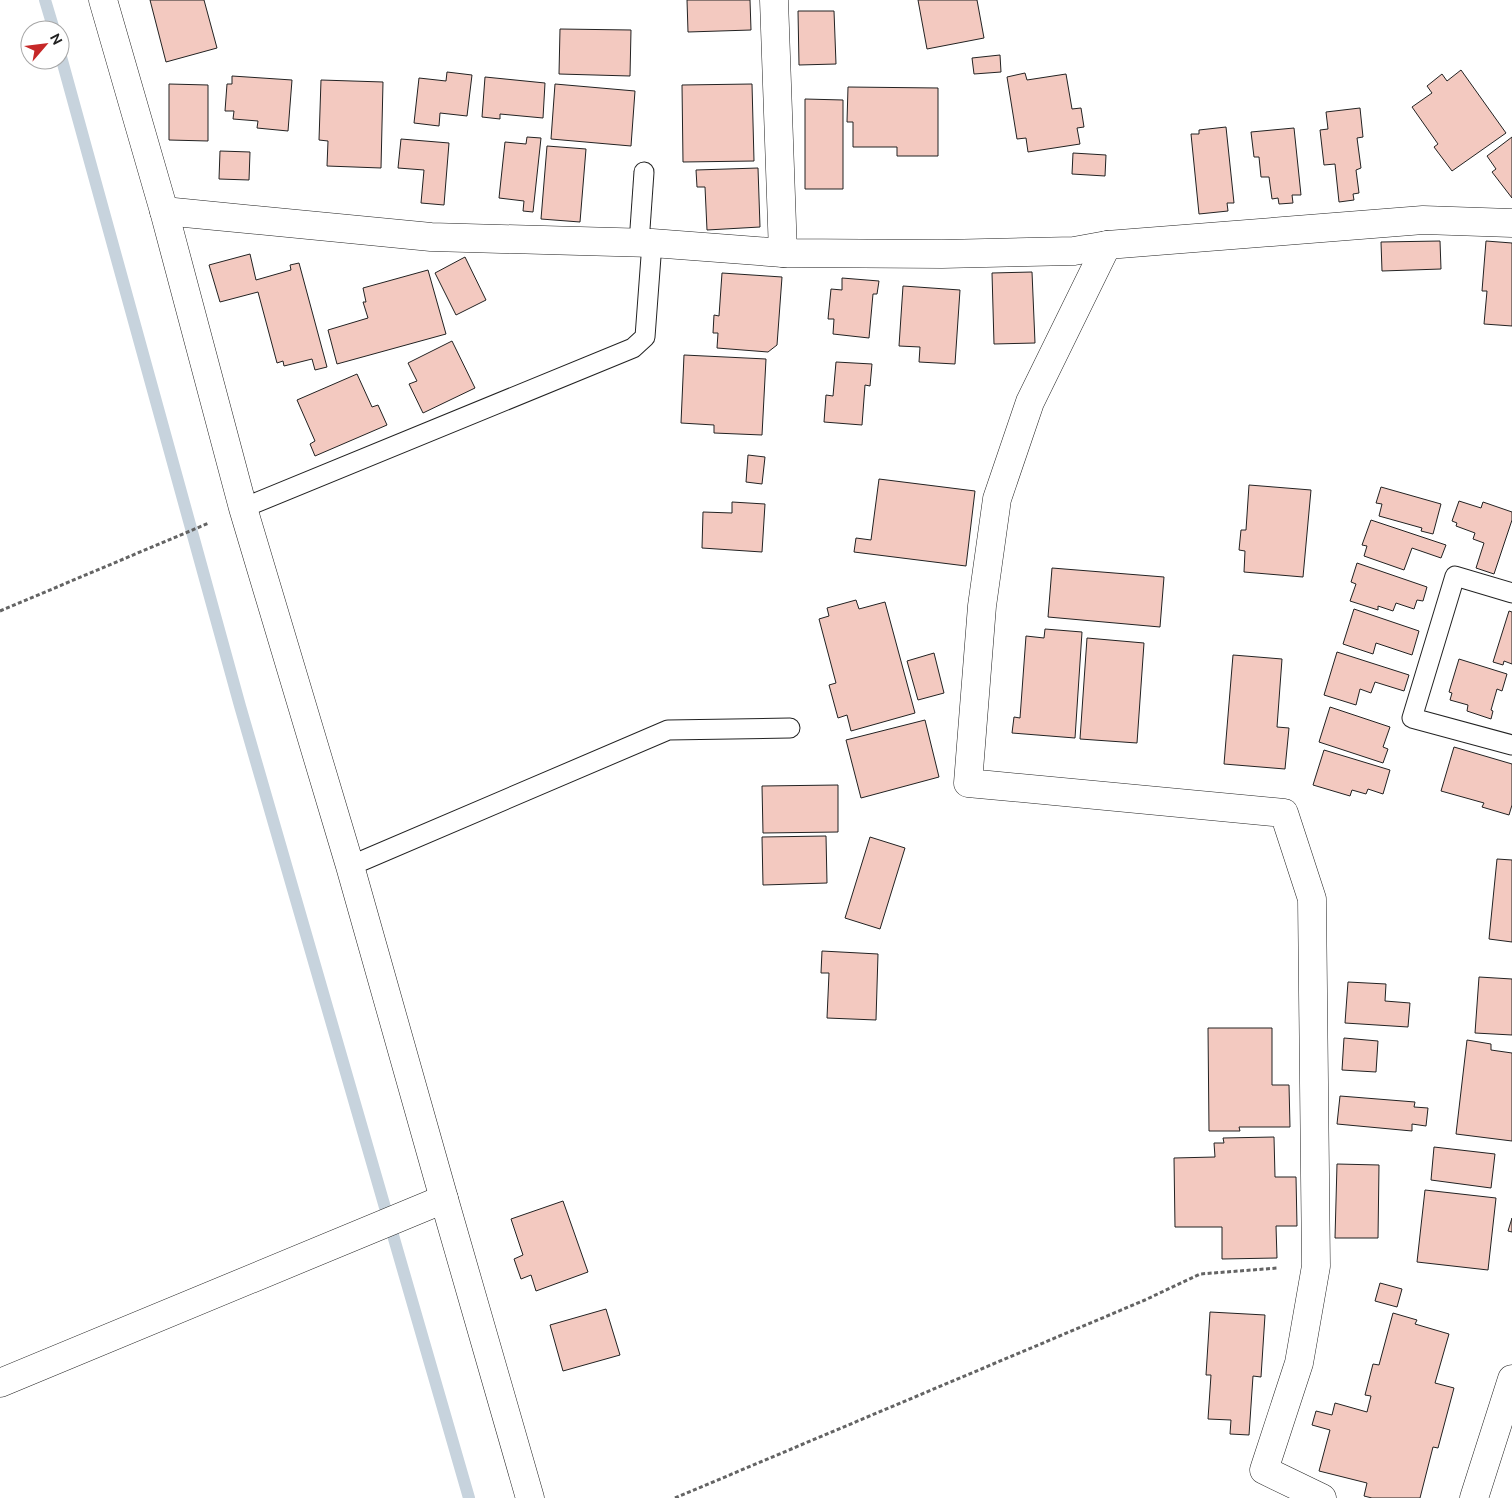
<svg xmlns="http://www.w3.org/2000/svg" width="1512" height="1498" viewBox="0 0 1512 1498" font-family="Ubuntu,sans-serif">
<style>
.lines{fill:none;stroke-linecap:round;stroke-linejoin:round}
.stream{stroke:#c7d3dd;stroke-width:12}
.building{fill:#f3c9c0;stroke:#222}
.service-casing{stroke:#222;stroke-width:21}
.minor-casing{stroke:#222;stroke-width:29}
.path{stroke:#646464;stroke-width:3;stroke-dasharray:4 2.5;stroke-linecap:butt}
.service{stroke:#fff;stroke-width:19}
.minor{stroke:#fff;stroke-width:28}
</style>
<rect width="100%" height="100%" fill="#fff"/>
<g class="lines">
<g class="stream">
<polyline points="45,0 54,30"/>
<polyline points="60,53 240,706 469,1498"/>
</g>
</g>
<g class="building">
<polygon points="150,0 204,0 217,48 166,62"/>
<polygon points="687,0 750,0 751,30 688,32"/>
<polygon points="918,0 977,0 984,38 927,49"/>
<polygon points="798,11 834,11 836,64 799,65"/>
<polygon points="560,29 631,30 630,76 559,74"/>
<polygon points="1000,55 1001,72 974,74 972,58"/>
<polygon points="1461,70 1506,133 1452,171 1434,147 1438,144 1412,107 1432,93 1427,86 1442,74 1447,81"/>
<polygon points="447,72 472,75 467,116 440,113 439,126 414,123 419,78 446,81"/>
<polygon points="1025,73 1027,80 1066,74 1072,109 1081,108 1084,127 1077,128 1080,144 1028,152 1026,138 1017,139 1007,77"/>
<polygon points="232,76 292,80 288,131 257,128 258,121 233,119 234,111 225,111 227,84 232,84"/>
<polygon points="485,77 545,83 543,118 500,114 500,119 482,117"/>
<polygon points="321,80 383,82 381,168 327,166 328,141 319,140"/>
<polygon points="169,84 208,85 208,141 169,140"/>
<polygon points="555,84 635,91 631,146 551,139"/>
<polygon points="752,84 754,161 683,162 682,85"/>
<polygon points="848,87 938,88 938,156 897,156 897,147 853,147 853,122 847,122"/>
<polygon points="805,99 843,100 843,189 805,189"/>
<polygon points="1360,108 1363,137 1357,138 1361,168 1356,170 1359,193 1353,194 1354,200 1339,202 1335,164 1324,165 1320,130 1328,129 1326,112"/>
<polygon points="1226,127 1234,203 1227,203 1228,211 1199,214 1191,134 1199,134 1199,130"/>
<polygon points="1294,128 1301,195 1292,195 1293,203 1279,204 1278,198 1272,199 1269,177 1261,177 1259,157 1254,157 1251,132"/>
<polygon points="527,137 541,138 533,212 523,211 524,201 499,198 505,142 526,144"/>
<polygon points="1512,137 1512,198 1492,172 1496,169 1487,156"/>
<polygon points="401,139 449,143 444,205 421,203 424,170 398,168"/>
<polygon points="547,146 586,149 580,222 541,219"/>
<polygon points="220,151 250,152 249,180 219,179"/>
<polygon points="1073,153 1106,155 1105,176 1072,174"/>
<polygon points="758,168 760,227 707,230 705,187 697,187 696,170"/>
<polygon points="1440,241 1441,269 1382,271 1381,242"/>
<polygon points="1486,241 1512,243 1512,326 1484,324 1487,291 1482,291"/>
<polygon points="250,254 256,280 291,270 290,265 299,263 327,367 315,370 312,359 284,366 283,361 277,363 258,292 220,302 209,265"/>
<polygon points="465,257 486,300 456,315 435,273"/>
<polygon points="428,270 446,334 337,364 328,330 368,318 363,302 366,302 363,288"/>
<polygon points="1032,272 1035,343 994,344 992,273"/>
<polygon points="722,273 782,277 777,345 768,352 717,348 718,333 713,333 714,315 719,316"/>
<polygon points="842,278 879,281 877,294 873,294 869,338 833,334 834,319 828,319 831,289 842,290"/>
<polygon points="903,286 960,290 955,364 919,362 920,347 899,346"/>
<polygon points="452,341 475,388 423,413 409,384 417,381 408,363"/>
<polygon points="684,355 766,359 762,435 714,433 714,425 681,423"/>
<polygon points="836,362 872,364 870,386 865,385 862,425 824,422 826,395 833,396"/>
<polygon points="357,374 372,407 378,405 387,425 315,456 310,444 315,441 297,400"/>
<polygon points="748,455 765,457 762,484 746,482"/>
<polygon points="879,479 975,491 966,566 854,552 856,538 871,540"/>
<polygon points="1249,485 1311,490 1303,577 1244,572 1245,551 1239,550 1241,530 1246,530"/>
<polygon points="1381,487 1441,504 1433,534 1421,531 1422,528 1379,516 1382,504 1376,503"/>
<polygon points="1459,501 1481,508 1483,502 1512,512 1512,520 1494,574 1476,568 1484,543 1473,539 1475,533 1456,526 1457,523 1452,521"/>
<polygon points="732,502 765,504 762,552 702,548 703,512 732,513"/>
<polygon points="1371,520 1446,545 1441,558 1412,548 1404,570 1364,556 1367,546 1362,545"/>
<polygon points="1357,563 1427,587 1423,601 1417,600 1414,609 1396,603 1393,611 1378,606 1378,610 1350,601 1356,584 1351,582"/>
<polygon points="1052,568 1164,577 1160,627 1048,617"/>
<polygon points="856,600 859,609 885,602 915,713 851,731 847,715 838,718 829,685 836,683 819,619 829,616 827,608"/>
<polygon points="1354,609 1419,631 1412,655 1376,643 1373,654 1343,644"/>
<polygon points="1509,611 1512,612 1512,664 1504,661 1503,665 1493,662"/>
<polygon points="1045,629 1082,632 1075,738 1012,733 1014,717 1020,718 1026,636 1044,638"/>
<polygon points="1087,638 1144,643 1137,743 1080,739"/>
<polygon points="1337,652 1409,675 1404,691 1375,682 1371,693 1360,689 1356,705 1324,695"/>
<polygon points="934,653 944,693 918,700 907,661"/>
<polygon points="1233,655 1282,659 1277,727 1289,728 1285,769 1224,764"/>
<polygon points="1459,659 1507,674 1502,691 1497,689 1491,710 1493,711 1491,719 1467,711 1468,705 1450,700 1452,693 1449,692"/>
<polygon points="1330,707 1390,727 1383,747 1388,749 1383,763 1319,742"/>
<polygon points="925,720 939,777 861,798 846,740"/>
<polygon points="1454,747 1512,764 1512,805 1509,815 1482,807 1484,803 1441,791"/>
<polygon points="1324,750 1390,770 1383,794 1368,789 1366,794 1352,790 1350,796 1313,785"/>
<polygon points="838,785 838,832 763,833 762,786"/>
<polygon points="826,836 827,883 763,885 762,837"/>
<polygon points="870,837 905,848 880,929 845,918"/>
<polygon points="1497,859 1512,860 1512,942 1489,939"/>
<polygon points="822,951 878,954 876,1020 827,1018 829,973 821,973"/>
<polygon points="1479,977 1512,979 1512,1035 1475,1033"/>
<polygon points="1348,982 1386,984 1385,1001 1410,1003 1408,1027 1345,1023"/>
<polygon points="1208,1028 1272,1028 1272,1085 1289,1085 1290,1127 1239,1127 1240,1131 1209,1131"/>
<polygon points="1344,1038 1378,1041 1376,1072 1342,1070"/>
<polygon points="1467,1040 1491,1044 1491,1050 1512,1053 1512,1141 1456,1134"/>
<polygon points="1340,1096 1415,1102 1414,1107 1428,1108 1426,1126 1412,1124 1412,1131 1337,1124"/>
<polygon points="1274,1137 1275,1177 1296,1177 1297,1226 1276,1226 1277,1258 1222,1259 1222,1227 1175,1227 1174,1158 1215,1157 1214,1143 1224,1143 1223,1138"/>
<polygon points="1434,1147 1495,1154 1491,1188 1431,1180"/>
<polygon points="1337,1164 1379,1165 1378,1238 1335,1238"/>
<polygon points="1425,1190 1496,1198 1488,1270 1417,1262"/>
<polygon points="563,1201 588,1272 536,1291 531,1275 521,1279 514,1259 523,1255 511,1219"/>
<polygon points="1512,1218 1512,1232 1508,1231"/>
<polygon points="1380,1283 1402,1289 1397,1307 1375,1301"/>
<polygon points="606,1309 620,1355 563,1371 550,1325"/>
<polygon points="1210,1312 1265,1315 1261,1377 1253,1376 1249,1435 1230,1434 1231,1420 1208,1419 1211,1375 1206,1375"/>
<polygon points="1393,1313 1417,1320 1415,1324 1449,1334 1435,1383 1454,1388 1438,1448 1433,1447 1420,1498 1372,1498 1364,1496 1367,1483 1319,1471 1330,1430 1312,1425 1316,1411 1332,1415 1335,1403 1367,1412 1371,1396 1365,1395 1373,1364 1379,1365"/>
</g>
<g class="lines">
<defs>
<g id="service">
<polyline points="639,243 644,172"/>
<polyline points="243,508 633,348 645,337 652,243"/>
<polyline points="1512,593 1455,576 1412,718 1512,745"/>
<polyline points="350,866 668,730 790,728"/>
</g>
<g id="minor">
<polyline points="103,0 164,211 243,508 350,866 444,1199 530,1498"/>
<polyline points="774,0 783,253"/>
<polyline points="164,211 431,237 652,243 783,253 942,254 1074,251 1107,245 1423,220 1512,223"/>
<polyline points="1107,245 1030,402 997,499 982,606 968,783 1284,813 1312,899 1316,1266 1299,1363 1264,1470 1322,1498"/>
<polyline points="0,1383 444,1199"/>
<polyline points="1474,1498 1512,1379"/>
</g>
</defs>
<use href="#service" class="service-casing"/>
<use href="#minor" class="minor-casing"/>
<g class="path">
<polyline points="0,611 209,523"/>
<polyline points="675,1498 1145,1300 1200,1274 1278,1268"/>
</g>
<use href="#service" class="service"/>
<use href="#minor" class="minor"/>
</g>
<g transform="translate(45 45) rotate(62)"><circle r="24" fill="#ffffff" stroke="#a7a7a7"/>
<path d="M0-4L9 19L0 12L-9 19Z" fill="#c62828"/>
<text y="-8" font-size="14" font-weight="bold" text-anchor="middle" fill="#222222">N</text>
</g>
</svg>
